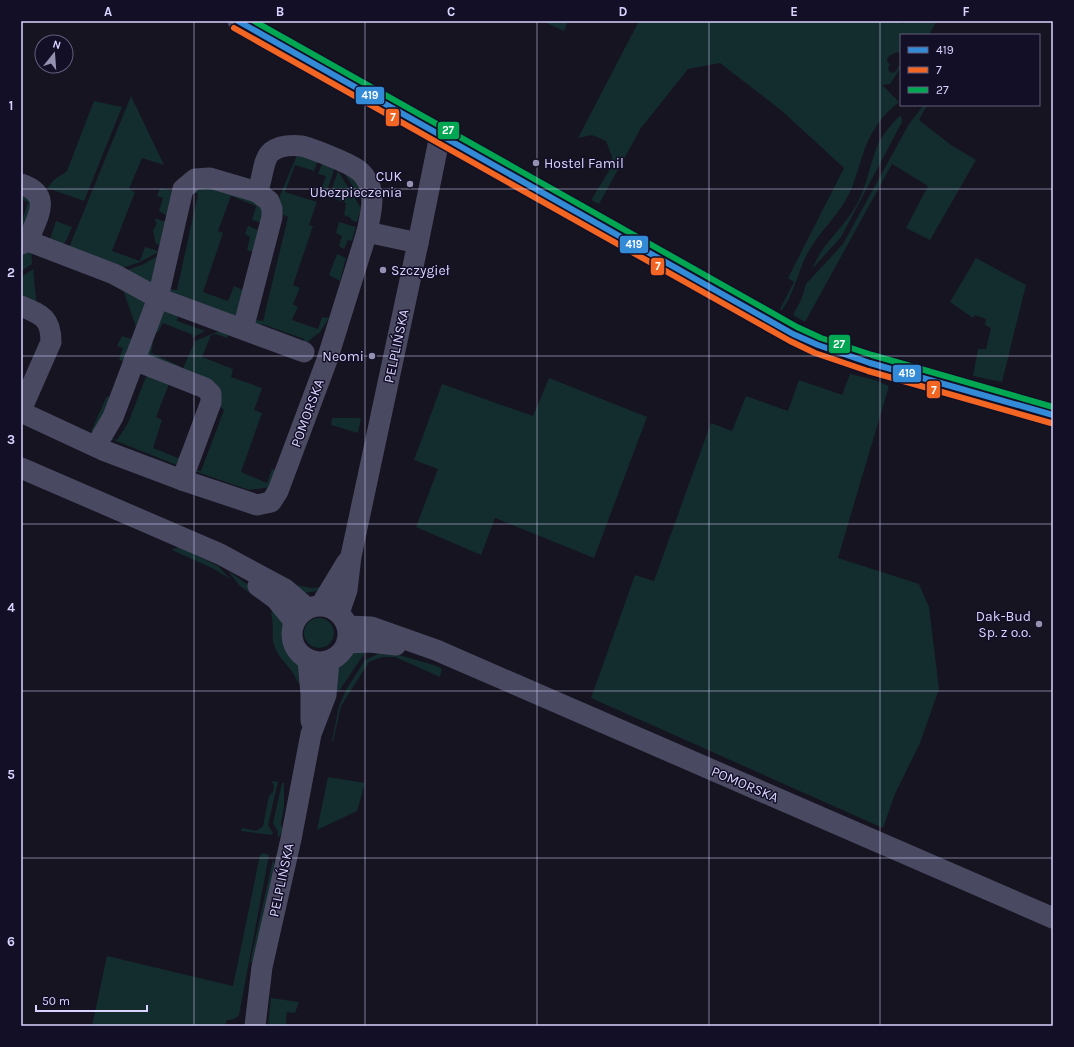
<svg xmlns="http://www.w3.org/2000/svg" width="1074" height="1047" viewBox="0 0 1074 1047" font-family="Karla,sans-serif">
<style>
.green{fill:#132c2d}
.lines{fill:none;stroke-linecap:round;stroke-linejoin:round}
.minor{stroke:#4a4962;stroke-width:21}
.bus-1-casing{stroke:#130f26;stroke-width:9}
.bus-2-casing{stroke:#130f26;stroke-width:9}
.bus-3-casing{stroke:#130f26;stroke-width:9}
.bus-1{stroke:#338bd7;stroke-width:6}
.bus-2{stroke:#f26522;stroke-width:6}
.bus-3{stroke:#00a651;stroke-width:6}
.grid{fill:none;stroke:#d9d4ff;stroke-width:1;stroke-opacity:0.55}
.poi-dot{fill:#9591b1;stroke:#130f26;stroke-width:1.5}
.labels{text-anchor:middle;stroke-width:3;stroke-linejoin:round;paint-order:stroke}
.poi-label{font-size:14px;fill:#d9d4ff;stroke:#130f26;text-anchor:end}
.street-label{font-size:14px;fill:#d9d4ff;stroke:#130f26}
.line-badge{stroke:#130f26;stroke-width:1.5}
.badge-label{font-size:11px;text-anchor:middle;font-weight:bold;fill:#fff}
.neatline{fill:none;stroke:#d9d4ff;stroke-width:1.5}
.grid-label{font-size:13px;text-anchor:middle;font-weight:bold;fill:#d9d4ff}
</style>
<rect width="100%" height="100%" fill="#161421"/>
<g class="green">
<polygon points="542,21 568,21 564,31"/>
<path d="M639,21H898L903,24L904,21H934L936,22L929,35H901V54L897,52C892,55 887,55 887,62L890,64L888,68L889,71L891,73L895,72L899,66L901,67L890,84L882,85L899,102C881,116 870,133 863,154C858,168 855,182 849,194C839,215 821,230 810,249C801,263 798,279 791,294C789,300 785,305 782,310L780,309L794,282L788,278L844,168L782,111L720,63L688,69L641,128L599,204L591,200L609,171L612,157L606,141L592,135L578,138Z"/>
<polygon points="131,96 164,165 142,158 129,189 135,192 112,251 140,261 145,247 158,251 157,253 140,262 117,270 68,250"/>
<polygon points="94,101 122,107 84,201 47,188 54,180 67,171"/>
<polygon points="924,105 927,105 919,120 951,145 976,160 930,240 906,228 928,186 892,164 805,322 793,315 801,300 806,284 843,244 909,124"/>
<path d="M901,115L902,122L841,237L812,269C816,261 820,252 826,245C837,231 849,219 857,204C866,187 869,169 875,152C880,137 890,125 901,115Z"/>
<polygon points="297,155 318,160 314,171 295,165 285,192 317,202 309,225 313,226 293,285 300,288 293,304 298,307 292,320 318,329 322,317 329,318 320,332 301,347 304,339 262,324 258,333 251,319 263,321 288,217 277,212 276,205"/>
<polygon points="323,162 335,167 326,194 320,192 326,176 318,174"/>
<polygon points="340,166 358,176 367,209"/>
<polygon points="338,171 361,208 357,222 351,220 351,218 344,215 346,203 329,197"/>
<polygon points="194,182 264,202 263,223 252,220 256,206 231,196 218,231 223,233 203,292 228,301 234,286 245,291 237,319 165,291 169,289 177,290 198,194 189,191"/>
<polygon points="160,188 174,191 167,216 159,211 163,198 157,196"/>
<polygon points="21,192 33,200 21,233 21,225 28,202 21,199"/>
<polygon points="156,218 162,221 167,221 161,245 156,244 153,231 157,223 155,221"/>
<polygon points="56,221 72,227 67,239 62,247 49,242"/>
<polygon points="339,222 356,227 352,241 348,240 344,249 339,246 342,236 336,233"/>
<polygon points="248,226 261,231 255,253 247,250 250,237 245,234"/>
<polygon points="31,247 32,264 21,271 21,249"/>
<polygon points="337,254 346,258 340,281 329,275"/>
<polygon points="157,256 151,286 122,272 144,264"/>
<polygon points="976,258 1026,285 1002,382 973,376 978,349 986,349 991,328 985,325 986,319 975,315 973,318 950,302"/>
<polygon points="33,269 37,308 21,302 21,277"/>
<polygon points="120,281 146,301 136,327"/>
<polygon points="157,311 179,311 177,321 205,331 192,338 193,335 163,323 158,332 154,331"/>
<polygon points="222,330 231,331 227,338 216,334 211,335 202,357 233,369 231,377 262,388 254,410 262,413 241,472 267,483 272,469 278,471 272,487 249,490 191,470 191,469 201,471 224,410 181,373 195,341"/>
<polygon points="122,336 134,340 124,362 119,360 123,348 117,346"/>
<polygon points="151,342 153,343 151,353 180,366 176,371 142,357"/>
<polygon points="148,372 195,387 194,395 169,384 156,417 162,420 153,448 178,458 184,447 179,466 106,437 117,440 128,423"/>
<polygon points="850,374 875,380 889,386 838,558 919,584 929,607 939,689 920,743 895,794 883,828 591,698 635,575 654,581 711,423 732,431 746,396 788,411 799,380 842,395"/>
<polygon points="549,378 647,417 594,558 495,518 481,555 416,527 438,469 414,460 442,384 533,416"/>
<polygon points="107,396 113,398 93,432 91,431"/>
<polygon points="332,418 361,418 358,433 331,425"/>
<polygon points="180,547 218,566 230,579 214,569 172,550 173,549"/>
<polygon points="228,571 265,596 259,599 240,586"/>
<polygon points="296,585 311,588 322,587 317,591 305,593"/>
<path d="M276,607L284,624L285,642L289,653L303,667L301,686C297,682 296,677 293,673C285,662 276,655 273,641C272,632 274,623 271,613Z"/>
<circle cx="319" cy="633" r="15"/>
<polygon points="365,647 364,654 339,691 338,692 331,691 337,665 353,650"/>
<polygon points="382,652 399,655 437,666 442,669 440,677 395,657 382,657 369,662 341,706 333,742 332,741 339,706 346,690 365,660"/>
<polygon points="328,777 365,783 357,811 317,830"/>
<polygon points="272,781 278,782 268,825 273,833 271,835 241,831 242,828 256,831 263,826 269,796 273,792 274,787"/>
<polygon points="282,783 284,783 284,807 281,824 283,831 278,838 278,832 273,823"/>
<path d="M263,853L269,855L239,1015C235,1019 233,1020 227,1020L225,1026H92L107,956L233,986L260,855Z"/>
<polygon points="273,859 275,869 253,961 250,963"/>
<polygon points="271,998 299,1002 295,1013 287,1012 286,1021 287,1026 268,1026"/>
</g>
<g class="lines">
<g class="minor">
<polyline points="238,21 793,334 818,345 870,363 1053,415"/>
<path d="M21,184C54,195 37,217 28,241L21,244"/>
<path d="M257,192C263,181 262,160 271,152C279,146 291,145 301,146C309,147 348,163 355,168C359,170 364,175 366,179C377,193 370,216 367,232"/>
<polyline points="28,241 114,274 158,298 183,189 195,179 210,178 257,192 269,201 272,209 272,217 243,329"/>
<path d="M21,306C42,315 51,318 51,342L21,410"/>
<polyline points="134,360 205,388 211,394 211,402 182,480"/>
<polyline points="21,412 105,451 182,480 257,505 271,502 278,491 327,360 367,232 418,243"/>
<polyline points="96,446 113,417 158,298 304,352"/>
<polyline points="21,468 220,554 285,589 307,608"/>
<polyline points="258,586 276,599 294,621"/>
<polyline points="321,605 347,562"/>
<circle cx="320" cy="634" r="28"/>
<polyline points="339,613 347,590 351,556 418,243 438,145 443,137"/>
<polyline points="347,626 371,627 436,650 1053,918"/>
<polyline points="347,643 370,642 396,645"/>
<polyline points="308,660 311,694 311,721"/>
<polyline points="255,1026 262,967 291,839 311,734 326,695 329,661"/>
</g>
<defs>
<polyline id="bus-1" points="238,21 793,334 818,345 870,363 1053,415"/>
<polyline id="bus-2" points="234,28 790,341 815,353 868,371 1051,423"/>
<polyline id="bus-3" points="254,21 797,327 821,338 872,355 1053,407"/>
</defs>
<use href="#bus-1" class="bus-1-casing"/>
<use href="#bus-2" class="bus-2-casing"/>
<use href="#bus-3" class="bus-3-casing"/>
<use href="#bus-1" class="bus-1"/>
<use href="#bus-2" class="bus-2"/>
<use href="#bus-3" class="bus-3"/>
</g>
<path class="grid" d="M194,21V1026M365,21V1026M537,21V1026M709,21V1026M880,21V1026M21,189H1053M21,356H1053M21,524H1053M21,691H1053M21,858H1053"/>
<g class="poi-dot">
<circle cx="536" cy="163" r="4"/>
<circle cx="410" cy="184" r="4"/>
<circle cx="383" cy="270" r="4"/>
<circle cx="372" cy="356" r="4"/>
<circle cx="1039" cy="624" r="4"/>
</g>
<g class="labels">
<g class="poi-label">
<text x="544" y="168" text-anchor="start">Hostel Famil</text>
<text x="402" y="181">CUK<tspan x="402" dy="16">Ubezpieczenia</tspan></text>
<text x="391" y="275" text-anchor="start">Szczygieł</text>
<text x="364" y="361">Neomi</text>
<text x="1031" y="621">Dak-Bud<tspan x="1031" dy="16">Sp. z o.o.</tspan></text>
</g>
<g class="street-label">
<text transform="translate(396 346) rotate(-78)" y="5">PELPLIŃSKA</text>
<text transform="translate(307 413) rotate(-70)" y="5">POMORSKA</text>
<text transform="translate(745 784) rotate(23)" y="5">POMORSKA</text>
<text transform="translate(281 880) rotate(-78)" y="5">PELPLIŃSKA</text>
</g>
</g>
<g class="line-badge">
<rect x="355" y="86" width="30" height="19" rx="4" fill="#338bd7"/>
<rect x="385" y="108" width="15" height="19" rx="4" fill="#f26522"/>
<rect x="437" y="121" width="23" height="19" rx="4" fill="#00a651"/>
<rect x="619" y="235" width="30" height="19" rx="4" fill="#338bd7"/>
<rect x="650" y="257" width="15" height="19" rx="4" fill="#f26522"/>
<rect x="828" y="334" width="23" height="20" rx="4" fill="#00a651"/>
<rect x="892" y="364" width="30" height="19" rx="4" fill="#338bd7"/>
<rect x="926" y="380" width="15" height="19" rx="4" fill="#f26522"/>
</g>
<g class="badge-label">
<text x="370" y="99">419</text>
<text x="393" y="121">7</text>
<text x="448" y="134">27</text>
<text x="634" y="248">419</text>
<text x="658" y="270">7</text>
<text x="839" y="348">27</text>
<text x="907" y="377">419</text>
<text x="934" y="394">7</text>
</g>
<rect width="1074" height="1047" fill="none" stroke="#130f26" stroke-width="44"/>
<rect x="900" y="34" width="140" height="72" fill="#130f26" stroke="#625e7d"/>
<rect x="908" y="47" width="20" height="6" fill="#338bd7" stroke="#625e7d"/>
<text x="936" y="54" font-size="12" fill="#d9d4ff">419</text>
<rect x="908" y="67" width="20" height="6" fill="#f26522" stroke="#625e7d"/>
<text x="936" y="74" font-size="12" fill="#d9d4ff">7</text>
<rect x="908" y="87" width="20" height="6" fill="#00a651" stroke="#625e7d"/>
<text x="936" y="94" font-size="12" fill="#d9d4ff">27</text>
<g transform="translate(54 54) rotate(17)"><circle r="19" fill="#130f26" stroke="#625e7d"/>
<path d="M0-3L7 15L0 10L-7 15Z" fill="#9591b1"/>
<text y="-6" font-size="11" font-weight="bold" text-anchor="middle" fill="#d9d4ff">N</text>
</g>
<path d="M36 1005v6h111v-6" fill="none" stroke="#d9d4ff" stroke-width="2"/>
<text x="42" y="1005" font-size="12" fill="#d9d4ff" stroke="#130f26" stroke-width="3" paint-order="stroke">50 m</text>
<rect x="22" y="22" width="1030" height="1003" class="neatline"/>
<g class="grid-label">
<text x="108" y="16">A</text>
<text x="280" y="16">B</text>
<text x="451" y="16">C</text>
<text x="623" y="16">D</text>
<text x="794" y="16">E</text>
<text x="966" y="16">F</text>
<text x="11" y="110">1</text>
<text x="11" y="277">2</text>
<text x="11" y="444">3</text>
<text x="11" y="612">4</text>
<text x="11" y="779">5</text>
<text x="11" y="946">6</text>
</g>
</svg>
